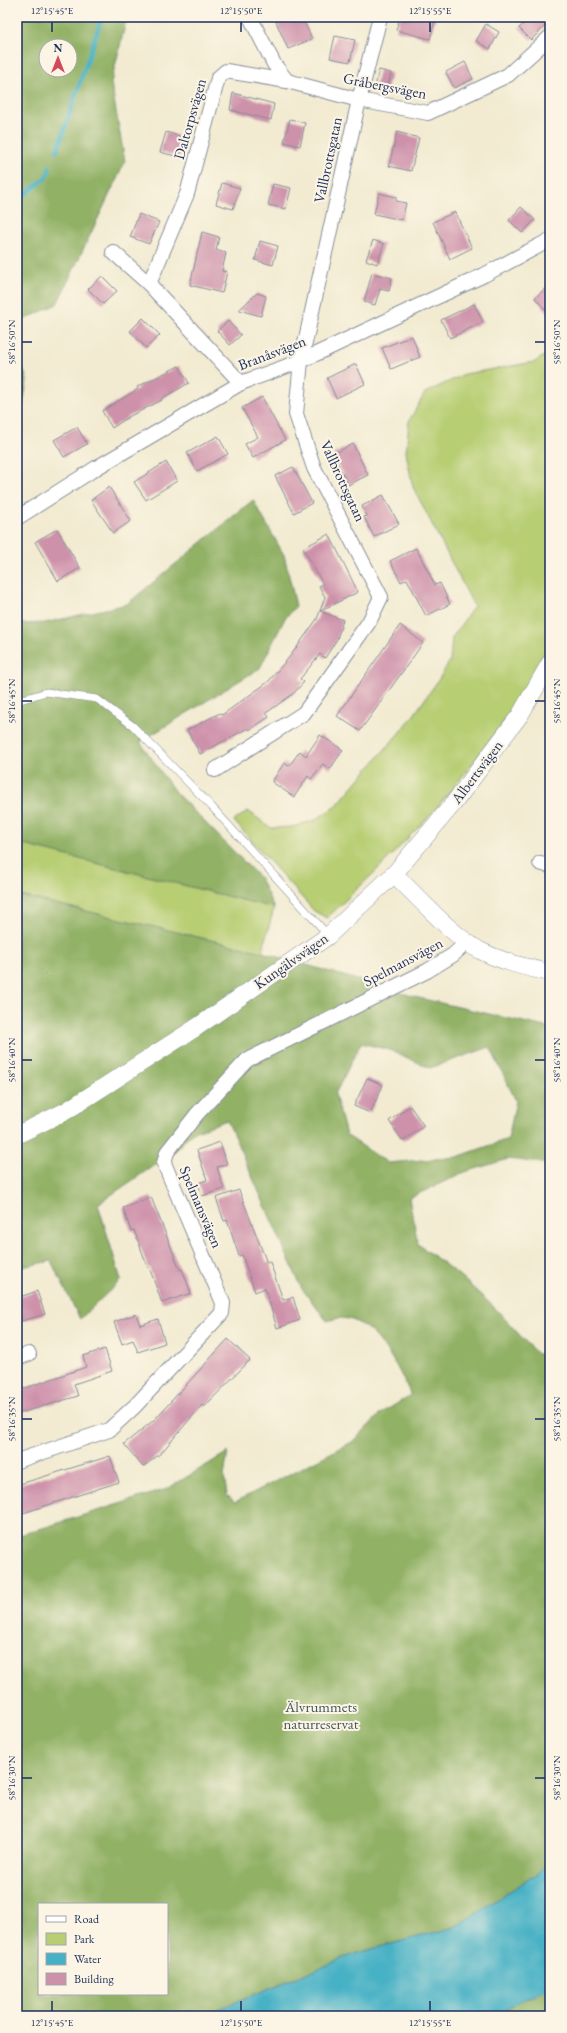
<svg xmlns="http://www.w3.org/2000/svg" width="567" height="2033" viewBox="0 0 567 2033" font-family="'EB Garamond',serif">
<style>
.green{fill:#b7ce73;stroke:#697e68}
.forest{fill:#91b165;stroke:#567062;fill-rule:evenodd}
.water{fill:#46b1c5;stroke:#307092}
.lines{fill:none;stroke-linecap:round;stroke-linejoin:round}
.stream{stroke:#46b1c5;stroke-width:4.5}
.building{fill:#ce91aa}
.service-casing{stroke:#868d98;stroke-width:8}
.minor-casing{stroke:#868d98;stroke-width:16}
.tertiary-casing{stroke:#868d98;stroke-width:18}
.service{stroke:#fff;stroke-width:7}
.minor{stroke:#fff;stroke-width:14}
.tertiary{stroke:#fff;stroke-width:17}
.ticks{fill:none;stroke:#1b2f5e;stroke-width:1.5}
.labels{text-anchor:middle;stroke-width:4;stroke-linejoin:round;paint-order:stroke}
.street-label{font-size:15px;fill:#1b2f5e;stroke:#fcf5e5}
.park-label{font-size:15px;fill:#425763;stroke:#fcf5e5}
.neatline{fill:none;stroke:#1b2f5e;stroke-width:1.5}
.ticks-label{font-size:10px;text-anchor:middle;fill:#1b2f5e}
</style>
<rect width="100%" height="100%" fill="#fcf5e5"/>
<filter id="ink" filterUnits="userSpaceOnUse"><feTurbulence type="fractalNoise" baseFrequency=".025" numOctaves="2"/><feDisplacementMap in="SourceGraphic" scale="8" xChannelSelector="R" yChannelSelector="G"/><feConvolveMatrix kernelMatrix="1 2 1 2 8 2 1 2 1" color-interpolation-filters="sRGB"/></filter>
<filter id="wash" filterUnits="userSpaceOnUse"><feTurbulence type="fractalNoise" baseFrequency=".012" numOctaves="4" result="noise"/><feDisplacementMap in="SourceGraphic" scale="16" xChannelSelector="R" yChannelSelector="G"/><feGaussianBlur stdDeviation="0.9" result="paint"/><feColorMatrix in="noise" values="0 0 0 0 0 0 0 0 0 0 0 0 0 0 0 0 0 1.4 0 .05"/><feComposite in="paint" operator="in"/></filter>
<g filter="url(#wash)">
<rect width="100%" height="100%" fill="#f2ebd1"/>
<g class="green">
<polygon points="550,352 550,643 523,695 481,753 436,809 383,864 327,918 314,911 234,821 248,811 271,828 293,827 315,820 336,806 411,719 439,679 450,661 452,638 474,606 413,487 406,453 409,421 425,393 465,374 535,362"/>
<polygon points="17,843 274,908 262,952 17,895"/>
</g>
<g class="forest">
<path d="M17,17H127L111,83L125,162L57,304L17,323ZM46,46H70V70H46Z"/>
<polygon points="17,351 27,380 17,441"/>
<polygon points="253,500 284,555 296,606 285,618 260,668 140,742 175,792 260,878 274,908 17,843 17,624 45,623 127,604"/>
<path d="M17,895L262,952L419,998L550,1028V1164L508,1159L465,1172L409,1198L418,1244L460,1276L495,1308L537,1354H550V1865L455,1927L357,1953L201,2016H17V1536L167,1489L228,1452L224,1476L227,1495L235,1502L354,1441L380,1414L411,1395C398,1368 376,1320 342,1318C337,1318 331,1320 327,1321L302,1289L227,1120L191,1133L175,1151L98,1204L121,1280L80,1319L51,1261L17,1268ZM361,1043L390,1050L430,1068L490,1047L516,1101L508,1139L457,1157L388,1163L346,1135L335,1094ZM39,1904H167V1994H39Z"/>
<polygon points="550,1986 550,2016 507,2016 505,2010"/>
</g>
<polygon class="water" points="550,1865 550,1986 505,2010 507,2016 201,2016 357,1953 455,1927"/>
<g class="lines">
<g class="stream">
<polyline points="57,151 102,17"/>
<polyline points="17,201 46,178 50,167"/>
</g>
</g>
<g id="blocks">
<g class="building">
<polygon points="274,17 302,17 312,39 288,49"/>
<polygon points="400,17 436,17 430,39 396,30"/>
<polygon points="531,17 538,17 546,25 531,40 519,28"/>
<polygon points="486,24 499,32 490,49 476,41"/>
<polygon points="335,36 355,40 350,62 330,58"/>
<polygon points="465,62 473,79 454,88 446,72"/>
<polygon points="379,70 391,73 387,90 375,87"/>
<polygon points="233,93 274,104 271,120 230,110"/>
<polygon points="290,119 305,123 300,146 284,142"/>
<polygon points="166,132 185,138 179,157 160,152"/>
<polygon points="397,132 419,138 411,171 389,166"/>
<polygon points="222,183 240,188 233,209 216,204"/>
<polygon points="273,184 291,188 286,209 268,205"/>
<polygon points="379,193 396,197 396,201 406,203 402,220 374,214"/>
<polygon points="521,207 535,220 522,233 509,220"/>
<polygon points="455,212 472,248 450,259 433,222"/>
<polygon points="139,214 159,222 149,244 130,237"/>
<polygon points="202,232 219,237 216,250 226,253 222,271 227,272 222,293 190,285"/>
<polygon points="373,240 384,244 377,264 366,260"/>
<polygon points="260,241 278,246 273,265 255,260"/>
<polygon points="372,273 392,278 389,291 380,289 375,305 364,302"/>
<polygon points="102,276 117,291 103,304 88,289"/>
<polygon points="550,284 550,315 535,298"/>
<polygon points="257,293 266,296 261,316 239,310"/>
<polygon points="474,304 483,322 450,338 441,320"/>
<polygon points="143,318 160,335 146,348 130,331"/>
<polygon points="228,321 241,335 230,345 217,331"/>
<polygon points="412,336 420,357 391,369 382,348"/>
<polygon points="356,364 365,384 336,398 327,378"/>
<polygon points="179,366 189,383 161,399 162,400 130,416 112,428 102,411 138,389 137,387"/>
<polygon points="262,397 285,440 253,458 245,444 258,437 242,408"/>
<polygon points="77,427 87,444 64,457 54,440"/>
<polygon points="218,436 228,454 197,471 187,453"/>
<polygon points="353,444 368,475 348,485 333,454"/>
<polygon points="166,462 177,481 146,500 134,482"/>
<polygon points="293,467 312,503 294,513 275,476"/>
<polygon points="109,487 131,521 113,533 91,500"/>
<polygon points="383,495 399,524 374,537 364,517 367,516 362,506"/>
<polygon points="57,529 80,568 58,581 35,542"/>
<polygon points="329,534 358,592 320,611 343,620 337,639 325,658 320,654 300,679 304,682 293,694 266,713 269,717 249,730 248,728 200,754 187,730 220,713 222,715 268,682 291,655 317,619 325,597 319,586 323,584 303,548"/>
<polygon points="416,548 435,585 440,583 450,604 426,616 407,579 401,582 390,561"/>
<polygon points="400,625 423,643 360,731 337,716"/>
<polygon points="320,735 343,750 330,769 323,764 311,779 308,776 294,797 272,782 284,763 289,766 300,751 306,756"/>
<polygon points="367,1078 383,1085 370,1113 354,1106"/>
<polygon points="410,1106 424,1126 403,1141 389,1121"/>
<polygon points="220,1142 227,1164 217,1167 224,1189 202,1196 198,1183 207,1180 197,1150"/>
<polygon points="239,1190 267,1263 270,1262 283,1300 293,1297 300,1320 277,1328 265,1288 255,1292 242,1255 239,1256 227,1220 224,1221 216,1198"/>
<polygon points="151,1197 180,1270 182,1269 191,1293 162,1303 149,1267 148,1268 134,1230 131,1231 123,1208"/>
<polygon points="37,1291 45,1314 22,1321 17,1306 17,1298"/>
<polygon points="136,1314 140,1325 158,1319 165,1343 138,1352 133,1340 122,1344 114,1322"/>
<polygon points="228,1339 250,1360 204,1407 202,1405 161,1453 143,1467 124,1444 154,1420"/>
<polygon points="105,1349 112,1371 74,1384 78,1396 17,1414 17,1391 86,1367 83,1356"/>
<polygon points="110,1456 119,1482 20,1514 17,1505 17,1485"/>
</g>
</g>
</g>
<g filter="url(#ink)">
<use href="#blocks" fill-opacity="0" stroke="#868d98" stroke-width="1"/>
<g class="lines">
<defs>
<polyline id="service" points="17,701 46,692 97,699 133,726 212,807 328,935"/>
<g id="minor">
<polyline points="250,17 274,64 287,81"/>
<polyline points="113,252 149,284 241,383"/>
<polyline points="149,284 187,194 218,78 226,71 287,81 359,100 428,113 508,75 550,37"/>
<polyline points="17,518 96,468 241,383 301,361 484,275 550,240"/>
<polyline points="215,770 304,713 369,622 381,597 314,468 296,414 301,361 359,100 380,17"/>
<polyline points="540,863 550,866"/>
<polyline points="17,1358 29,1354"/>
<polyline points="17,1461 109,1430 135,1406 222,1313 223,1303 164,1163 167,1152 197,1114 247,1060 427,971 453,955 467,942"/>
</g>
<g id="tertiary">
<path d="M394,874C417,896 453,937 481,951C503,962 526,967 550,973"/>
<polyline points="17,1135 66,1111 197,1027 328,936 394,874 453,804 520,715 550,663"/>
</g>
</defs>
<use href="#service" class="service-casing"/>
<use href="#minor" class="minor-casing"/>
<use href="#tertiary" class="tertiary-casing"/>
<use href="#service" class="service"/>
<use href="#minor" class="minor"/>
<use href="#tertiary" class="tertiary"/>
</g>
</g>
<path class="ticks" d="M52,22V32M241,22V32M430,22V32M22,342H32M535,342H545M22,701H32M535,701H545M22,1060H32M535,1060H545M22,1419H32M535,1419H545M22,1778H32M535,1778H545M52,2001V2011M241,2001V2011M430,2001V2011"/>
<g class="labels">
<g class="street-label">
<text transform="translate(385 86) rotate(11)" y="5">Gråbergsvägen</text>
<text transform="translate(190 119) rotate(-74)" y="5">Daltorpsvägen</text>
<text transform="translate(328 160) rotate(-78)" y="5">Vallbrottsgatan</text>
<text transform="translate(272 353) rotate(-21)" y="5">Branåsvägen</text>
<text transform="translate(343 481) rotate(65)" y="5">Vallbrottsgatan</text>
<text transform="translate(477 772) rotate(-53)" y="5">Albertsvägen</text>
<text transform="translate(291 961) rotate(-35)" y="5">Kungälvsvägen</text>
<text transform="translate(403 962) rotate(-28)" y="5">Spelmansvägen</text>
<text transform="translate(201 1207) rotate(67)" y="5">Spelmansvägen</text>
</g>
<g class="park-label">
<text x="321" y="1712">Älvrummets<tspan x="321" dy="17">naturreservat</tspan></text>
</g>
</g>
<rect width="567" height="2033" fill="none" stroke="#fcf5e5" stroke-width="44"/>
<rect x="38" y="1903" width="130" height="92" fill="#fcf5e5" stroke="#a2a6af"/>
<rect x="46" y="1916" width="20" height="6" fill="#ffffff" stroke="#a2a6af"/>
<text x="74" y="1923" font-size="12" fill="#1b2f5e">Road</text>
<rect x="46" y="1933" width="20" height="12" fill="#b7ce73" stroke="#a2a6af"/>
<text x="74" y="1943" font-size="12" fill="#1b2f5e">Park</text>
<rect x="46" y="1953" width="20" height="12" fill="#46b1c5" stroke="#a2a6af"/>
<text x="74" y="1963" font-size="12" fill="#1b2f5e">Water</text>
<rect x="46" y="1973" width="20" height="12" fill="#ce91aa" stroke="#a2a6af"/>
<text x="74" y="1983" font-size="12" fill="#1b2f5e">Building</text>
<g transform="translate(58 58)"><circle r="19" fill="#fcf5e5" stroke="#a2a6af"/>
<path d="M0-3L7 15L0 10L-7 15Z" fill="#d1495b"/>
<text y="-6" font-size="11" font-weight="bold" text-anchor="middle" fill="#1b2f5e">N</text>
</g>
<rect x="22" y="22" width="523" height="1989" class="neatline"/>
<g class="ticks-label">
<text x="52" y="14">12°15'45"E</text>
<text x="241" y="14">12°15'50"E</text>
<text x="430" y="14">12°15'55"E</text>
<text transform="translate(11 342) rotate(-90)" y="4">58°16'50"N</text>
<text transform="translate(556 342) rotate(-90)" y="4">58°16'50"N</text>
<text transform="translate(11 701) rotate(-90)" y="4">58°16'45"N</text>
<text transform="translate(556 701) rotate(-90)" y="4">58°16'45"N</text>
<text transform="translate(11 1060) rotate(-90)" y="4">58°16'40"N</text>
<text transform="translate(556 1060) rotate(-90)" y="4">58°16'40"N</text>
<text transform="translate(11 1419) rotate(-90)" y="4">58°16'35"N</text>
<text transform="translate(556 1419) rotate(-90)" y="4">58°16'35"N</text>
<text transform="translate(11 1778) rotate(-90)" y="4">58°16'30"N</text>
<text transform="translate(556 1778) rotate(-90)" y="4">58°16'30"N</text>
<text x="52" y="2026">12°15'45"E</text>
<text x="241" y="2026">12°15'50"E</text>
<text x="430" y="2026">12°15'55"E</text>
</g>
</svg>
